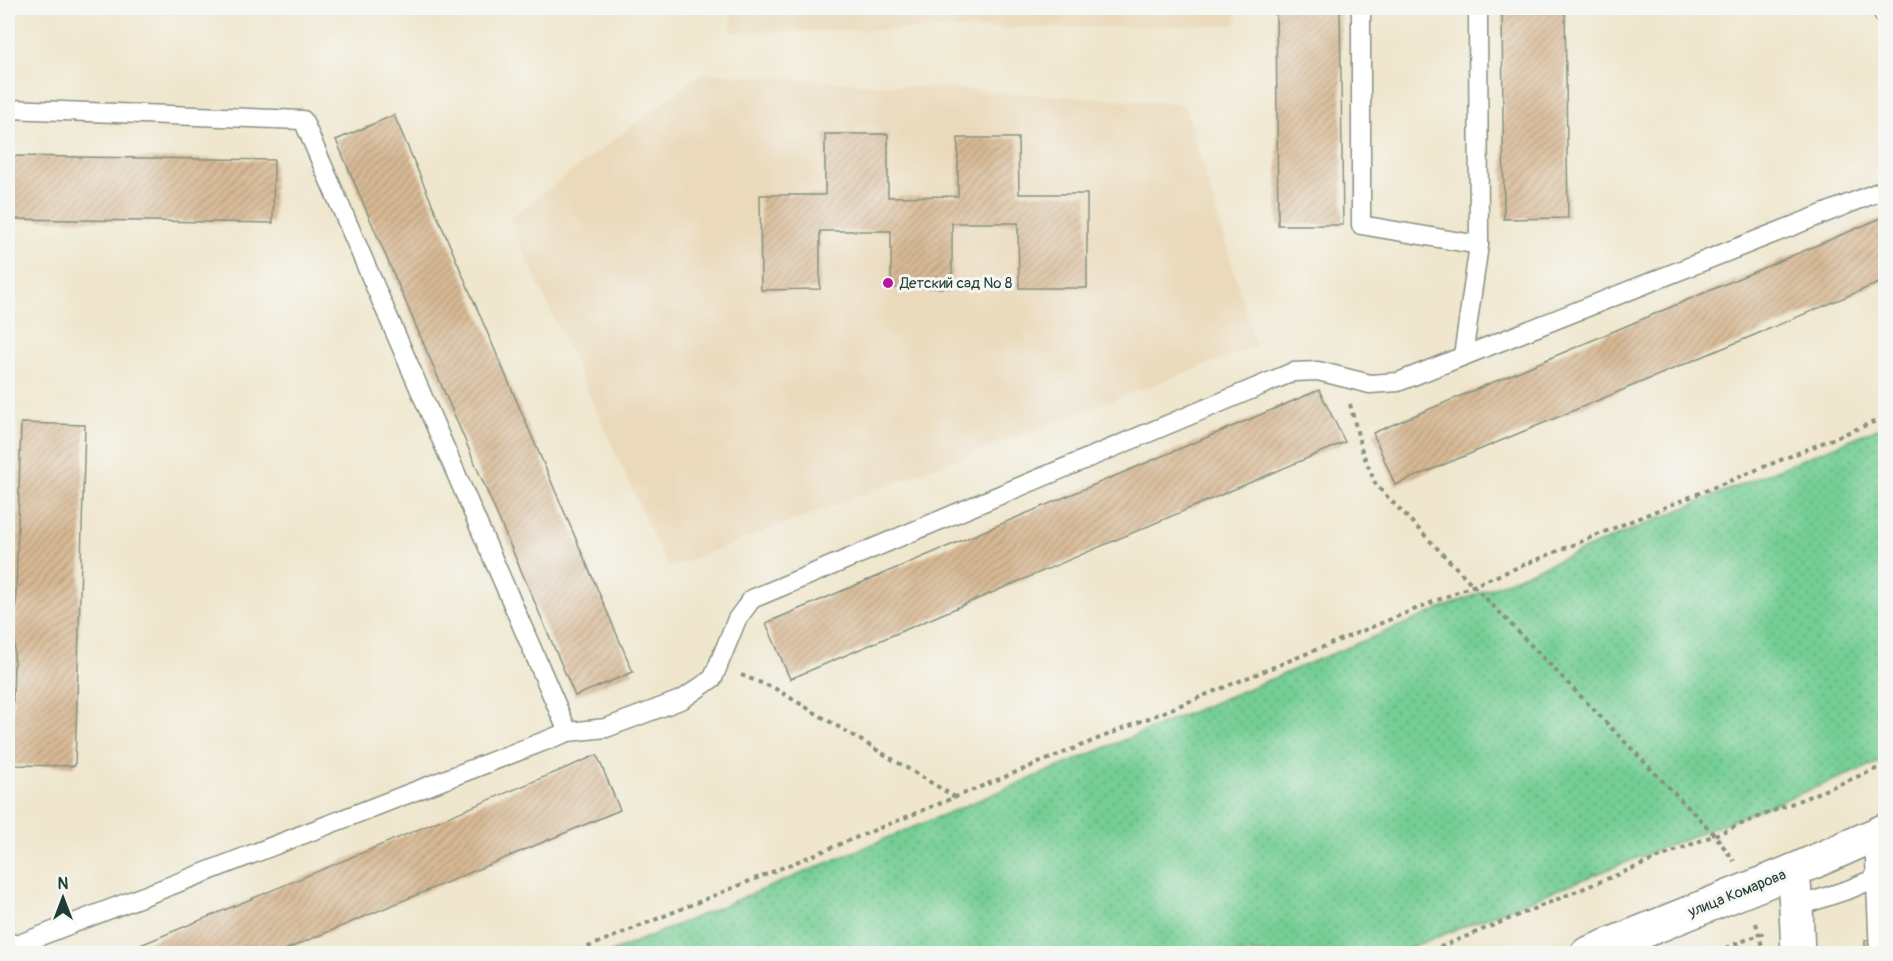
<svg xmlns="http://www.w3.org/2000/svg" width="1893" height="961" viewBox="0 0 1893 961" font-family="Pangolin,sans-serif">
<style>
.built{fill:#ead9ba}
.park{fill:url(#park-dots);stroke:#4a8664;stroke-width:1.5}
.building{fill:url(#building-hatch)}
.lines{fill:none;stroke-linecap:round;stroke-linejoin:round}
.service-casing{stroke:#879280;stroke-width:21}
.tertiary-casing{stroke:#879280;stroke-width:36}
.secondary-casing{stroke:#879280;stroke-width:36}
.path{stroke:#879280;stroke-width:4;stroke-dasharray:4.5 4.5;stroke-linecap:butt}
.service{stroke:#fff;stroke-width:18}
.tertiary{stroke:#fff;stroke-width:33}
.secondary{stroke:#fff;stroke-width:33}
.poi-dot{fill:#b5179e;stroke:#f6f6f2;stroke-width:2}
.labels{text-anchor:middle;stroke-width:6;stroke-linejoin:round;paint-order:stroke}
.poi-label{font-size:15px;fill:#1f3d34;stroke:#f6f6f2;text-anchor:start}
.street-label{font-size:15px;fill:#1f3d34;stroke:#f6f6f2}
</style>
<defs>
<pattern id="park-dots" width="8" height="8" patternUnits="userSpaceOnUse" patternTransform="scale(1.5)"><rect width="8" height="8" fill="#74ce94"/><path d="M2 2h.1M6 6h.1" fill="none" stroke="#5fa87a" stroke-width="1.8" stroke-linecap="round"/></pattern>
<pattern id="building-hatch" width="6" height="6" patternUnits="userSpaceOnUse" patternTransform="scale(1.5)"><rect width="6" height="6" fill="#d8b994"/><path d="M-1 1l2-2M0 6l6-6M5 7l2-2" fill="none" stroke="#af987a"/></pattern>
</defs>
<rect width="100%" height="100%" fill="#f6f6f2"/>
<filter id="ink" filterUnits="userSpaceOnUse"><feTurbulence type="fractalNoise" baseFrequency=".0167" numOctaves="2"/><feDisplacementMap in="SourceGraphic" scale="12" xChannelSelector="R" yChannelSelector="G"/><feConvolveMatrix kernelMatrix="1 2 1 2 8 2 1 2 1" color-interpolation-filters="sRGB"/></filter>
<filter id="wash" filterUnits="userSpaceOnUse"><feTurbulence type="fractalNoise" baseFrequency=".008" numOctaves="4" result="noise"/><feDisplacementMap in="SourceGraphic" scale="24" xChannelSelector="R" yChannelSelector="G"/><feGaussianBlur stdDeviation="1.35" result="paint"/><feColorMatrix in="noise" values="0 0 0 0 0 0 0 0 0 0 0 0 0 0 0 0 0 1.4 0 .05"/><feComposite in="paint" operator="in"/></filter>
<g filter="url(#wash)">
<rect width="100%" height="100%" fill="#efe6cd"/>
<g class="built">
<polygon points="732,8 1237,8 1236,25 731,32"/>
<polygon points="702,73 1184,104 1256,346 668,568 509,219"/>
</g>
<polygon class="park" points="1885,425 1885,760 1397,953 609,953"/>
<g id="blocks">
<g class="building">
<polygon points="1276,8 1340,8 1343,225 1278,225"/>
<polygon points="1502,8 1565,8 1568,218 1504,219"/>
<polygon points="394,115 633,672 575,696 336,140"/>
<polygon points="825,134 888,134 888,197 958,196 958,138 1018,138 1019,194 1087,194 1087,288 1019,288 1018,223 952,223 952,288 891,288 891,231 820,231 820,289 761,290 760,195 825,195"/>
<polygon points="8,156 274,160 273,223 8,219"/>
<polygon points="1886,216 1886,280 1395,485 1373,433"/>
<polygon points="1319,390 1345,442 790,679 766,623"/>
<polygon points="21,423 85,425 75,766 11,765"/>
<polygon points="597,755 620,810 275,954 119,954"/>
<polygon points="1886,939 1886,954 1865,954 1865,940"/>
</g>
</g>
</g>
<g filter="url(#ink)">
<use href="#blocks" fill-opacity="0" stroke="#879280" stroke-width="1.5"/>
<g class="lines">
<defs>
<g id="service">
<polyline points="1361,8 1361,225 1479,245"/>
<polyline points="1881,8 1886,19"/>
<polyline points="8,109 303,120 568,732"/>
<polyline points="1463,356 1479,245 1478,8"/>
<polyline points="1874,836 1879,954"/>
<polyline points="1796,907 1850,889 1885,874"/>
<polyline points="8,942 17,945 568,732 606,728 683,699 713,678 737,619 752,599 1293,372 1318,371 1370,384 1398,382 1886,189"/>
</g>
<polyline id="tertiary" points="1793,871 1796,907 1798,954"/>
<polyline id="secondary" points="1587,954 1793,871 1886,830"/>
</defs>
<use href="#service" class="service-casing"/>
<use href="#tertiary" class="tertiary-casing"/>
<use href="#secondary" class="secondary-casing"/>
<g class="path">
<polyline points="1350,404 1362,451 1376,485 1715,835 1734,861"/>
<polyline points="741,675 774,688 955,797"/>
<polyline points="1756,923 1763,950"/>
<polyline points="571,954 1886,417"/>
<polyline points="1423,954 1886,765"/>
<polyline points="1709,954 1767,932"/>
</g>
<use href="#service" class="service"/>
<use href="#tertiary" class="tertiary"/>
<use href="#secondary" class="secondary"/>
</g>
</g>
<circle class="poi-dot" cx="888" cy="283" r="6"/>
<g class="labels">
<g class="poi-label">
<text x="900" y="288">Детский сад № 8</text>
</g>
<g class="street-label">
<text transform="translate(1737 893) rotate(-22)" y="5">улица Комарова</text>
</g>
</g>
<rect width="1893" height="961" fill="none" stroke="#f6f6f2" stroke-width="30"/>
<g transform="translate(63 898)" stroke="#f6f6f2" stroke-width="4.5" paint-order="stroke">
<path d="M0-4.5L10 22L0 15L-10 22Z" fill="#1f3d34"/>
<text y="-9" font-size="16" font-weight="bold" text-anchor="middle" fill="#1f3d34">N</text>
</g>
</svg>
